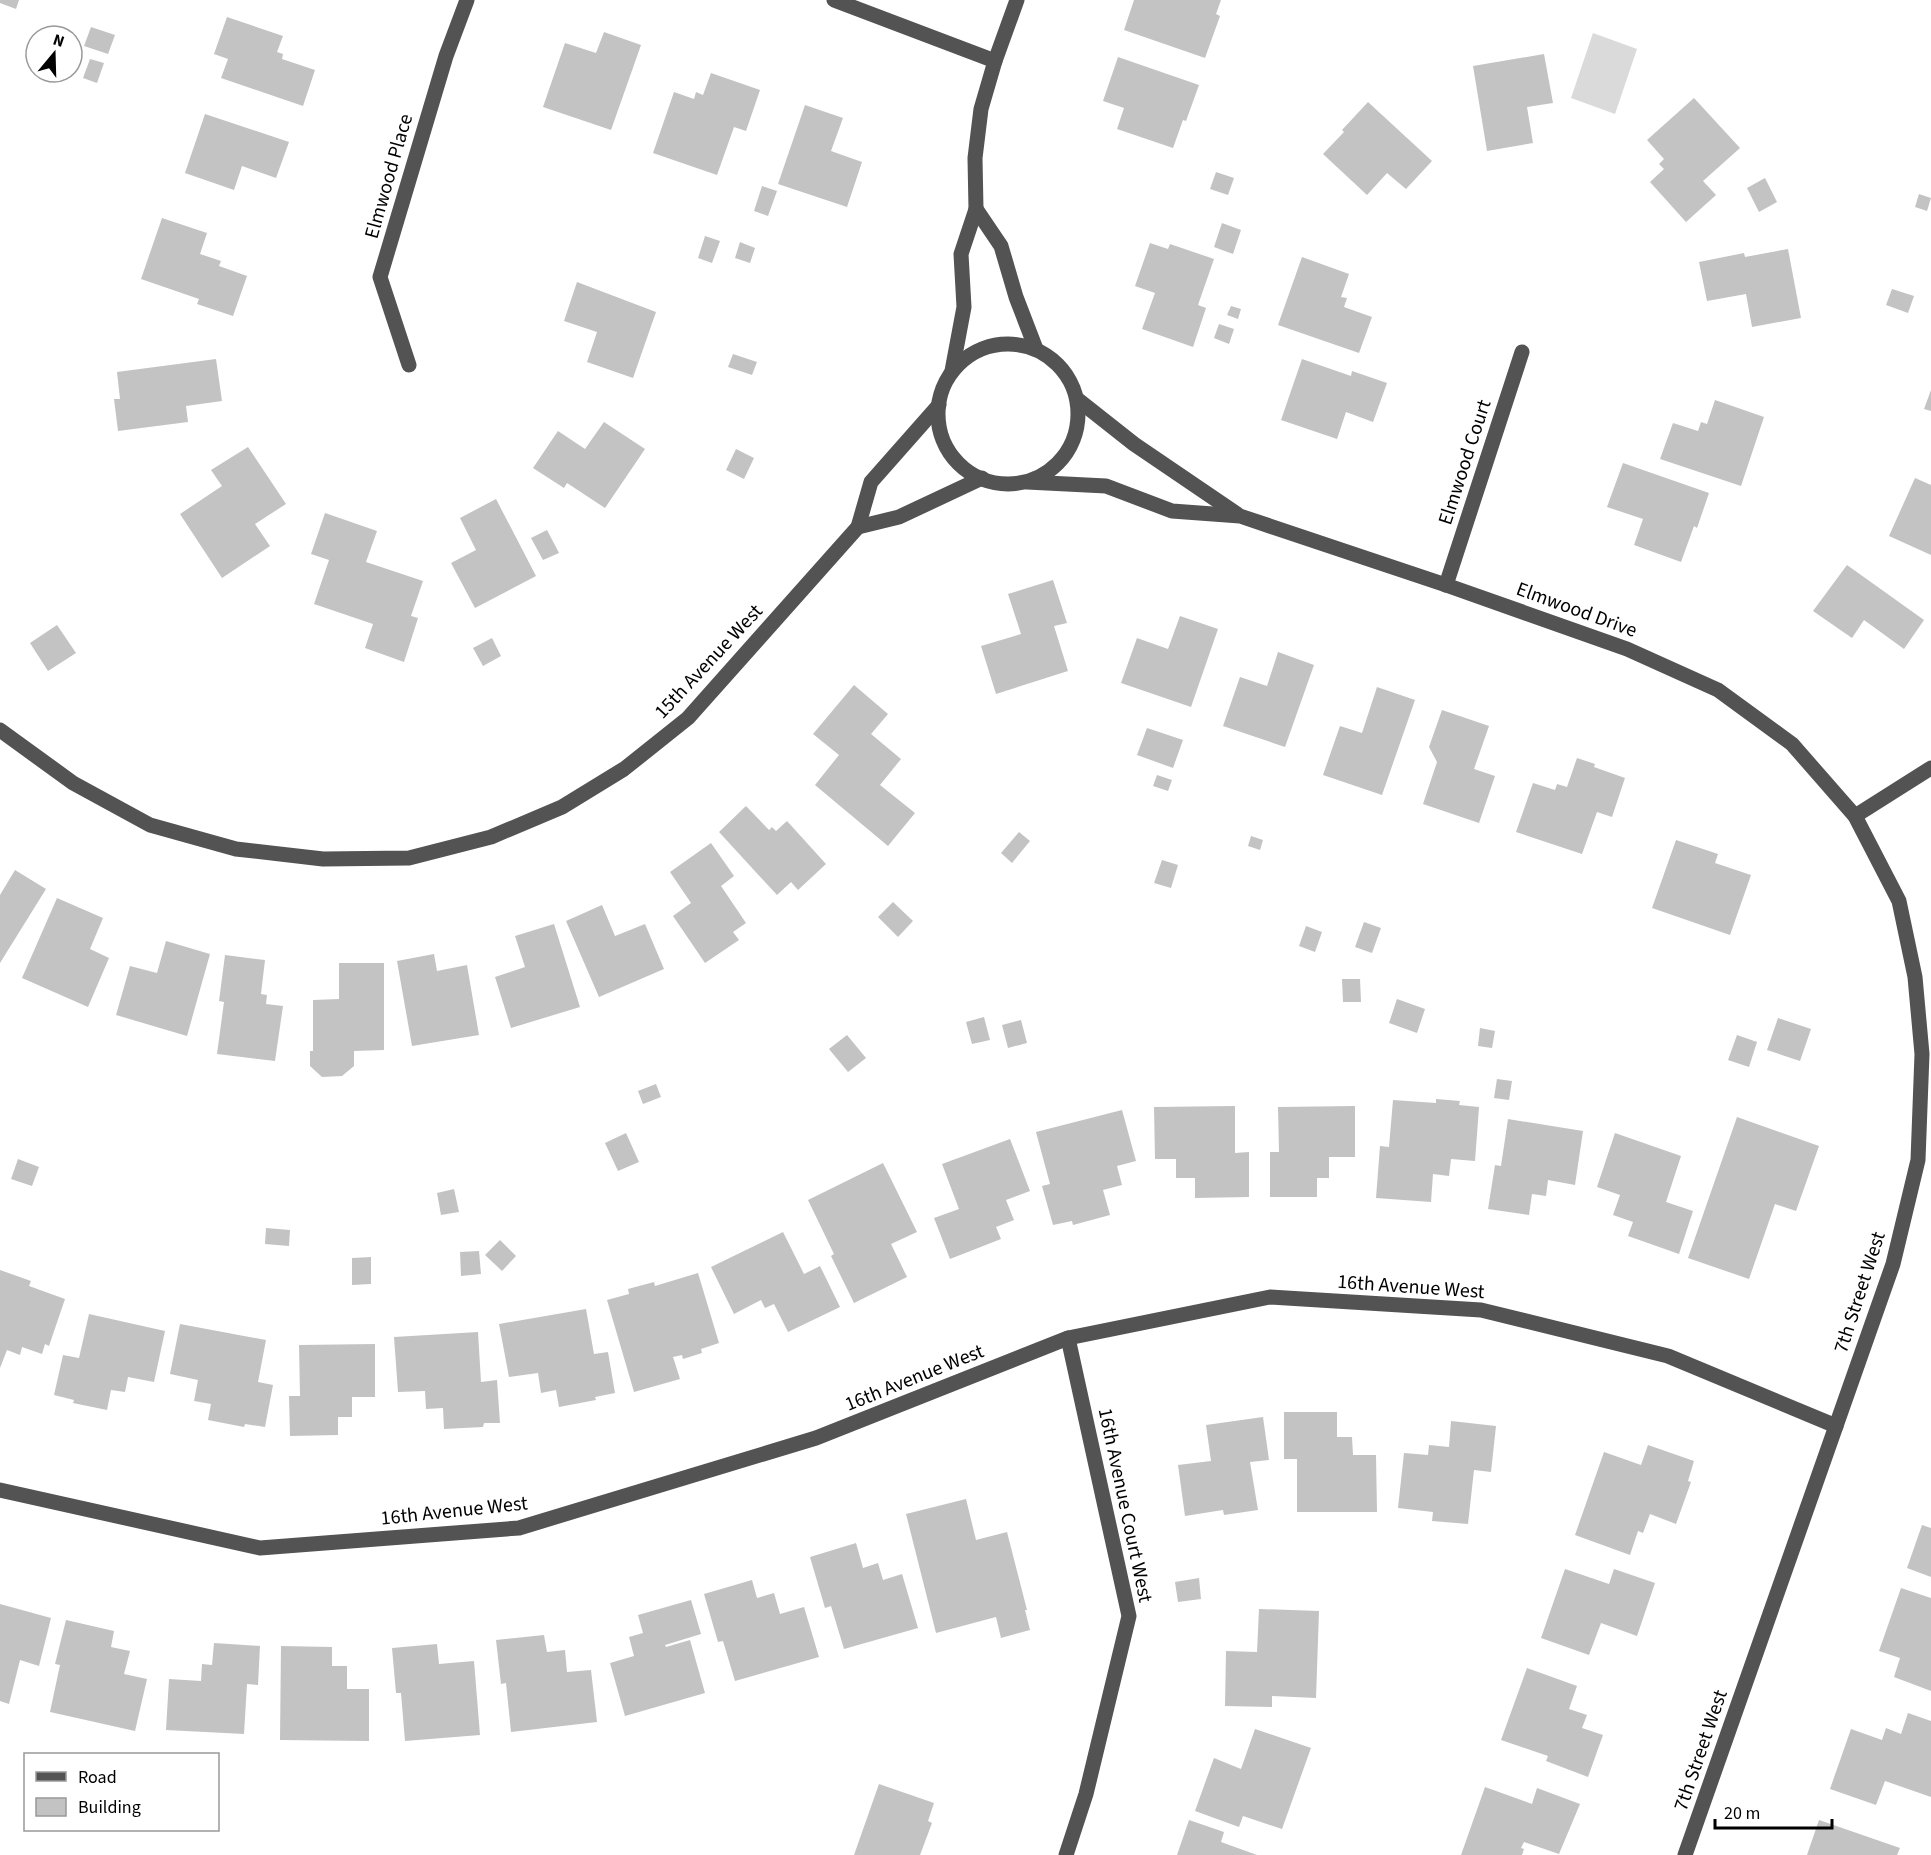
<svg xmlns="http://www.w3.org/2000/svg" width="1931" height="1855" viewBox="0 0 1931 1855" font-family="'Source Sans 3',sans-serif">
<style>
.green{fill:#dadada}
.building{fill:#c3c3c3}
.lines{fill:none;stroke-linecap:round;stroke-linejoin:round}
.minor{stroke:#535353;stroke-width:15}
.labels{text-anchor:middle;stroke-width:6;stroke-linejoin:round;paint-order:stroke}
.street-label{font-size:20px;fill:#000;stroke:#fff}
</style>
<rect width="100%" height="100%" fill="#fff"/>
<polygon class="green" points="1593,33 1637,49 1615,114 1571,98"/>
<g class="building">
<polygon points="0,0 19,0 16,9 0,3"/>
<polygon points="1134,0 1221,0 1216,14 1220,16 1205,58 1124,30"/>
<polygon points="227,17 283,36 277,52 283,54 282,59 315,70 303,106 221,78 228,59 214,54"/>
<polygon points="91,27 115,35 108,54 84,46"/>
<polygon points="604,32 641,45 611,130 543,107 565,43 596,53"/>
<polygon points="1544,54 1553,103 1527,107 1533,143 1487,151 1473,66"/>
<polygon points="1118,57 1199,85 1186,121 1183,120 1173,148 1117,129 1124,108 1103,101"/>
<polygon points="90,59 104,63 97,83 83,78"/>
<polygon points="711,73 760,90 746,131 734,127 717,175 653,153 674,92 694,99 696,92 703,95"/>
<polygon points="1694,98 1740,148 1703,181 1716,195 1686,222 1650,182 1664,169 1659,164 1664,159 1647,140"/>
<polygon points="1368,102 1432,161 1406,189 1387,173 1367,195 1323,154 1344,132 1342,130"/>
<polygon points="805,105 843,118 831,151 862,162 847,207 778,184"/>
<polygon points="205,114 289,142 276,178 242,166 234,190 185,173"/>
<polygon points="1216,172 1234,178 1228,195 1210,189"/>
<polygon points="1765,178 1777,202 1759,212 1747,188"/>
<polygon points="762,186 777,191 768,216 754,211"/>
<polygon points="1919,194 1931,198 1927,211 1915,207"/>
<polygon points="162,218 207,233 200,254 221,261 219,266 247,276 233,316 197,304 199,299 141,279"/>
<polygon points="1222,223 1241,230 1233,254 1214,247"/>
<polygon points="705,236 720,241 712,263 698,258"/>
<polygon points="740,242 755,248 750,263 735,258"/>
<polygon points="1150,243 1168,249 1170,244 1214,259 1198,305 1206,308 1193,347 1142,329 1155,293 1135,286"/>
<polygon points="1788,249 1801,318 1752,327 1746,294 1707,301 1699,262 1744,253 1745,257"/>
<polygon points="1302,257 1349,274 1341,297 1347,298 1344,307 1372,317 1359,353 1278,325"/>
<polygon points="577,282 656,312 633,378 587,362 597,332 564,321"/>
<polygon points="1892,289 1914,296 1908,313 1886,305"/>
<polygon points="1231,306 1241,309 1238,319 1227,315"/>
<polygon points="1219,324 1234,329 1229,344 1214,338"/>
<polygon points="733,354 757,362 752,375 728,367"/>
<polygon points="216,359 222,401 186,406 188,422 118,431 114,399 120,399 117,372"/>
<polygon points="1302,359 1351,376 1352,371 1387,383 1373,422 1346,412 1337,439 1281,420"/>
<polygon points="1931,390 1931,411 1924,409"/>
<polygon points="1715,400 1764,417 1741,486 1660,459 1673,423 1698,431 1701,422 1707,424"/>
<polygon points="604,422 645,449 605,508 567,483 564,488 533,468 558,431 585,449"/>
<polygon points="248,447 286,504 255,524 270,546 222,578 180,514 222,486 211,470"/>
<polygon points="736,449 754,458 744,479 726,470"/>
<polygon points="1623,463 1709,493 1697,528 1694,526 1681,562 1634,545 1643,519 1607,507"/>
<polygon points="1915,478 1931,485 1931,555 1889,536"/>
<polygon points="496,499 536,576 475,608 451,563 476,550 460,518"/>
<polygon points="325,513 377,531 366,562 423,581 411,616 418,618 404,662 365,648 373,624 314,604 329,560 311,554"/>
<polygon points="547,530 559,553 543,560 531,538"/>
<polygon points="1847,565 1924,620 1904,649 1864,620 1852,638 1813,611"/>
<polygon points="1053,580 1067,623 1054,626 1068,671 996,694 981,646 1021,634 1008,594"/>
<polygon points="1180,616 1218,629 1191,707 1121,683 1137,638 1168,649"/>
<polygon points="57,625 76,653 48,671 30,643"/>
<polygon points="492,638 501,656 483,666 473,648"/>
<polygon points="1278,652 1314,665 1285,747 1223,726 1240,677 1267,686"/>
<polygon points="854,685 888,714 871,734 901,759 880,785 915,813 888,846 815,785 839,755 813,734"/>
<polygon points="1377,687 1415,700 1382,795 1323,775 1340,726 1362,733"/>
<polygon points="1442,710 1489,726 1474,769 1495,776 1479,823 1423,804 1437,762 1429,747"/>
<polygon points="1147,728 1183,740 1173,768 1137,755"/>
<polygon points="1577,758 1595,764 1594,767 1625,778 1612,817 1597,812 1582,854 1516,832 1533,783 1555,790 1557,784 1567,787"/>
<polygon points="1157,775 1172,780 1168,791 1153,786"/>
<polygon points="746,806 769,830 772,827 776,831 787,821 826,864 798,890 791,882 777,895 719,832"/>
<polygon points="1019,832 1030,841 1012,863 1001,853"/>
<polygon points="1251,836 1263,840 1260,850 1248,846"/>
<polygon points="1676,840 1718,854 1715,863 1751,875 1730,935 1652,908"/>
<polygon points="711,843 734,876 721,886 746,923 733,932 739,940 705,963 673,916 691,903 670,872"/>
<polygon points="1162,860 1178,865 1171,888 1154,883"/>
<polygon points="15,870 46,889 0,963 0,895"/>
<polygon points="57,898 103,918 90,949 109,958 88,1007 22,978"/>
<polygon points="893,902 913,921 898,937 878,917"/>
<polygon points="602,905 615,936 645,924 664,969 599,997 566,921"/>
<polygon points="1364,922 1381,928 1372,953 1355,947"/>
<polygon points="554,924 580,1007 511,1028 495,977 525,967 515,936"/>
<polygon points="1306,926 1322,932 1315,952 1299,946"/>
<polygon points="166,941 210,954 187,1036 116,1015 130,966 157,973"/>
<polygon points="434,954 437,971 467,965 479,1035 412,1046 397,961"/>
<polygon points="225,955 265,960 261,994 267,995 266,1004 283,1006 275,1061 217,1054 224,1002 219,1001"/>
<polygon points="339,963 384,963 384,1050 354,1051 354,1066 342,1076 322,1077 310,1066 310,1051 313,1051 313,1000 339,999"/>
<polygon points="1342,979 1360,979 1361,1002 1343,1002"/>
<polygon points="1397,999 1425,1009 1417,1033 1389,1023"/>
<polygon points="984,1017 990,1040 972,1044 966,1022"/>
<polygon points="1778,1018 1811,1029 1800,1061 1767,1050"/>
<polygon points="1021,1020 1027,1043 1008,1048 1002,1025"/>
<polygon points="1480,1028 1495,1031 1492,1048 1478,1046"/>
<polygon points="847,1035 866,1058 848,1072 829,1049"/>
<polygon points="1737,1035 1757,1042 1749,1067 1728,1060"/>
<polygon points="1497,1079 1512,1081 1509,1100 1494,1098"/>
<polygon points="656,1084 661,1097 643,1104 638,1091"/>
<polygon points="1436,1099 1460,1101 1459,1105 1479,1107 1475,1161 1451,1159 1449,1176 1433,1174 1431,1202 1376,1198 1380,1146 1389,1147 1393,1100 1436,1103"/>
<polygon points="1235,1106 1235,1153 1249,1152 1249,1197 1195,1198 1195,1178 1176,1178 1176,1159 1155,1159 1154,1107"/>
<polygon points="1355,1106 1355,1157 1329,1157 1329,1178 1317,1178 1317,1197 1270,1197 1270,1152 1279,1152 1278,1107"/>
<polygon points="1122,1110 1136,1161 1117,1166 1122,1185 1103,1190 1110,1215 1073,1225 1072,1221 1053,1225 1042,1186 1050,1184 1036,1132"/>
<polygon points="1737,1117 1819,1146 1796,1211 1775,1204 1749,1279 1688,1258"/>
<polygon points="1508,1119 1583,1131 1575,1185 1548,1180 1546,1196 1532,1194 1529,1215 1488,1209 1495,1165 1501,1166"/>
<polygon points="626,1133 639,1162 618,1171 605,1143"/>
<polygon points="1615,1133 1681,1156 1666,1202 1693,1211 1679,1254 1628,1236 1633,1222 1613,1215 1620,1195 1597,1187"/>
<polygon points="1010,1139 1030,1191 1006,1200 1014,1220 996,1227 1001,1239 950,1259 934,1218 959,1209 942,1164"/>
<polygon points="18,1159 39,1167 32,1186 11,1179"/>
<polygon points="883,1163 917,1232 891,1244 907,1277 854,1303 831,1256 834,1254 808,1200"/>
<polygon points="454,1189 459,1212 441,1215 437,1193"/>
<polygon points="266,1228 290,1230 289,1246 265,1244"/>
<polygon points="783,1232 804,1274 820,1266 840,1307 788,1332 774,1304 765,1308 761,1300 734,1314 711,1267"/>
<polygon points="500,1240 516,1256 502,1271 485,1255"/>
<polygon points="479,1251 481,1274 461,1276 460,1252"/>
<polygon points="371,1257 371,1284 352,1285 352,1258"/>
<polygon points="0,1270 31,1281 29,1286 65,1299 49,1346 45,1344 42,1354 22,1347 20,1355 7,1350 0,1368"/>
<polygon points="698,1273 719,1343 701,1349 702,1353 683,1359 682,1355 673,1357 680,1379 634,1392 607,1300 629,1294 628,1289 654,1282 655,1286"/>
<polygon points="586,1309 594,1354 608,1352 615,1393 595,1397 596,1400 559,1407 556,1390 541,1393 538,1373 509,1377 499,1324"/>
<polygon points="89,1314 165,1331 154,1382 128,1377 125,1392 111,1390 107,1410 73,1403 74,1400 54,1395 63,1355 79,1358"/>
<polygon points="180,1324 266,1340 258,1382 273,1385 265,1427 245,1424 244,1427 208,1420 211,1404 194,1401 198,1380 170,1374"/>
<polygon points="478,1332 481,1382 497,1380 500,1423 484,1423 483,1427 444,1429 443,1408 426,1409 425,1391 398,1392 394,1337"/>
<polygon points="375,1344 375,1397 352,1397 352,1417 338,1417 338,1435 290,1436 289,1396 300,1396 299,1345"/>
<polygon points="1284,1412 1337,1412 1337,1437 1352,1437 1353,1455 1376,1455 1377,1512 1297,1512 1297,1459 1284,1459"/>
<polygon points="1263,1417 1269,1460 1250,1462 1258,1510 1224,1515 1223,1510 1185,1516 1178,1465 1211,1461 1206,1425"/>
<polygon points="1451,1421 1496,1426 1491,1472 1474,1470 1468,1524 1432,1521 1433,1512 1398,1508 1404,1453 1428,1455 1429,1445 1449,1447"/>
<polygon points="1648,1445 1694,1461 1688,1481 1691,1482 1676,1524 1650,1514 1643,1533 1638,1531 1630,1555 1575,1535 1604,1452 1641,1465"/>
<polygon points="966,1499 976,1540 1007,1532 1027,1610 1025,1610 1030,1630 1001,1638 996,1617 936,1633 906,1514"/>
<polygon points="1922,1525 1931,1528 1931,1577 1907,1568"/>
<polygon points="856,1543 863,1568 878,1563 883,1580 902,1574 918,1628 844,1649 831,1606 825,1608 810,1557"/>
<polygon points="1565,1569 1609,1584 1614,1569 1655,1583 1637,1636 1601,1623 1589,1655 1541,1638"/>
<polygon points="1199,1578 1201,1599 1178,1602 1175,1582"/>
<polygon points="752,1580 757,1598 774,1593 780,1614 804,1607 819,1657 735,1681 723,1641 718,1642 704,1594"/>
<polygon points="1901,1588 1931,1598 1931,1691 1894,1677 1900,1658 1879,1651"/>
<polygon points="691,1600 701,1634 665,1645 666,1647 690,1640 705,1693 625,1716 610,1663 634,1656 629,1637 643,1633 638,1615"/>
<polygon points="0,1604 51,1618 39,1666 20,1660 9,1704 0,1701"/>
<polygon points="1259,1609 1319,1611 1316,1698 1272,1696 1272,1707 1225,1706 1226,1651 1257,1652"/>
<polygon points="66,1620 114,1631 111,1647 130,1651 124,1674 147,1679 135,1731 50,1712 60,1665 55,1664"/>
<polygon points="544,1635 547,1652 565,1650 567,1672 591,1670 597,1722 511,1732 506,1683 501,1684 496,1640"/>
<polygon points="214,1643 260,1646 258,1685 247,1684 244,1734 166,1730 169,1679 201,1681 202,1664 212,1665"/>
<polygon points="437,1644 439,1664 474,1661 480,1735 405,1741 401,1693 396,1693 392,1648"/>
<polygon points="281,1646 332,1647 332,1666 347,1666 347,1689 369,1689 369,1741 280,1740"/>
<polygon points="1527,1668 1577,1686 1569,1709 1587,1715 1582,1728 1603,1735 1588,1777 1546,1761 1548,1756 1501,1740"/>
<polygon points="1908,1713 1931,1721 1931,1797 1885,1781 1876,1805 1830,1789 1851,1729 1882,1740 1886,1728 1901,1734"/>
<polygon points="1255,1729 1311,1748 1282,1829 1243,1816 1239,1827 1195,1811 1214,1758 1241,1769"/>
<polygon points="879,1784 934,1803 928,1821 932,1823 920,1855 854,1855"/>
<polygon points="1485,1787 1532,1804 1537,1788 1580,1804 1559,1854 1524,1842 1521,1848 1524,1849 1522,1855 1461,1855"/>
<polygon points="1189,1820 1224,1832 1221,1842 1257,1855 1177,1855"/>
<polygon points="1819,1820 1900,1848 1897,1855 1807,1855"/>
</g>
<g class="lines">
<g class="minor">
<polyline points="834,0 995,61"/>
<polyline points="976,209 1001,246 1016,297 1036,349"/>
<circle cx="1008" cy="414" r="70"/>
<polyline points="409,365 380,277 446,56 467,0"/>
<polyline points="952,371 964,307 961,254 976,209 975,158 981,109 995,61 1017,0"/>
<polyline points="1077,399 1134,444 1237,514"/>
<polyline points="1027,482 1106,486 1172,511 1240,516 1446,585 1627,649 1718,690 1792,744 1855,816 1899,901 1915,977 1922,1054 1918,1160 1893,1264 1685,1855"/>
<polyline points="858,527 899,517 982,478"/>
<polyline points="1446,585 1522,352"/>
<polyline points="0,730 73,783 150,825 236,849 323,859 409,858 491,837 562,807 624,769 688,718 858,527 871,482 939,405"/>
<polyline points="1855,816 1931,768"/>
<polyline points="0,1490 260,1548 519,1528 816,1438 1068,1338 1270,1297 1481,1310 1668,1356 1836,1426"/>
<polyline points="1066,1855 1086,1794 1129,1616 1068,1338"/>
</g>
</g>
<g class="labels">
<g class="street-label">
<text transform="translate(388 176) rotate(-74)" y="7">Elmwood Place</text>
<text transform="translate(1464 462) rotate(-72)" y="7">Elmwood Court</text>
<text transform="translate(1577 609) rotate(20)" y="7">Elmwood Drive</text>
<text transform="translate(708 661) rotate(-47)" y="7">15th Avenue West</text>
<text transform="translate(1411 1286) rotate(4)" y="7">16th Avenue West</text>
<text transform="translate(1859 1292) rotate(-72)" y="7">7th Street West</text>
<text transform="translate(914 1377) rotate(-22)" y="7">16th Avenue West</text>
<text transform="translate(1126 1505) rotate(78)" y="7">16th Avenue Court West</text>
<text transform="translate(454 1510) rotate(-6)" y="7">16th Avenue West</text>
<text transform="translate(1700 1750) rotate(-71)" y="7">7th Street West</text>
</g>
</g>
<rect x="24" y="1753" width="195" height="78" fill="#ffffff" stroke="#999999" stroke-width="1.5"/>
<rect x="36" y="1772" width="30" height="9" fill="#535353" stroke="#999999" stroke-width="1.5"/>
<text x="78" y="1783" font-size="18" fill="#000000">Road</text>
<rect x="36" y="1798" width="30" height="18" fill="#c3c3c3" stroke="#999999" stroke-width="1.5"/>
<text x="78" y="1813" font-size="18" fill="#000000">Building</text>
<g transform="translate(54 54) rotate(19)"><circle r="28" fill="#ffffff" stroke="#999999" stroke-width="1.5"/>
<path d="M0-4.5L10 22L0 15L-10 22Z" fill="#000000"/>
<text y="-9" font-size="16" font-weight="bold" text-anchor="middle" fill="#000000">N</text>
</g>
<path d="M1715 1819v9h117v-9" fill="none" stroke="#000000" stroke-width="3"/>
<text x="1724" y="1819" font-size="18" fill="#000000" stroke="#ffffff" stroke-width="4.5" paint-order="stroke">20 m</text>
</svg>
